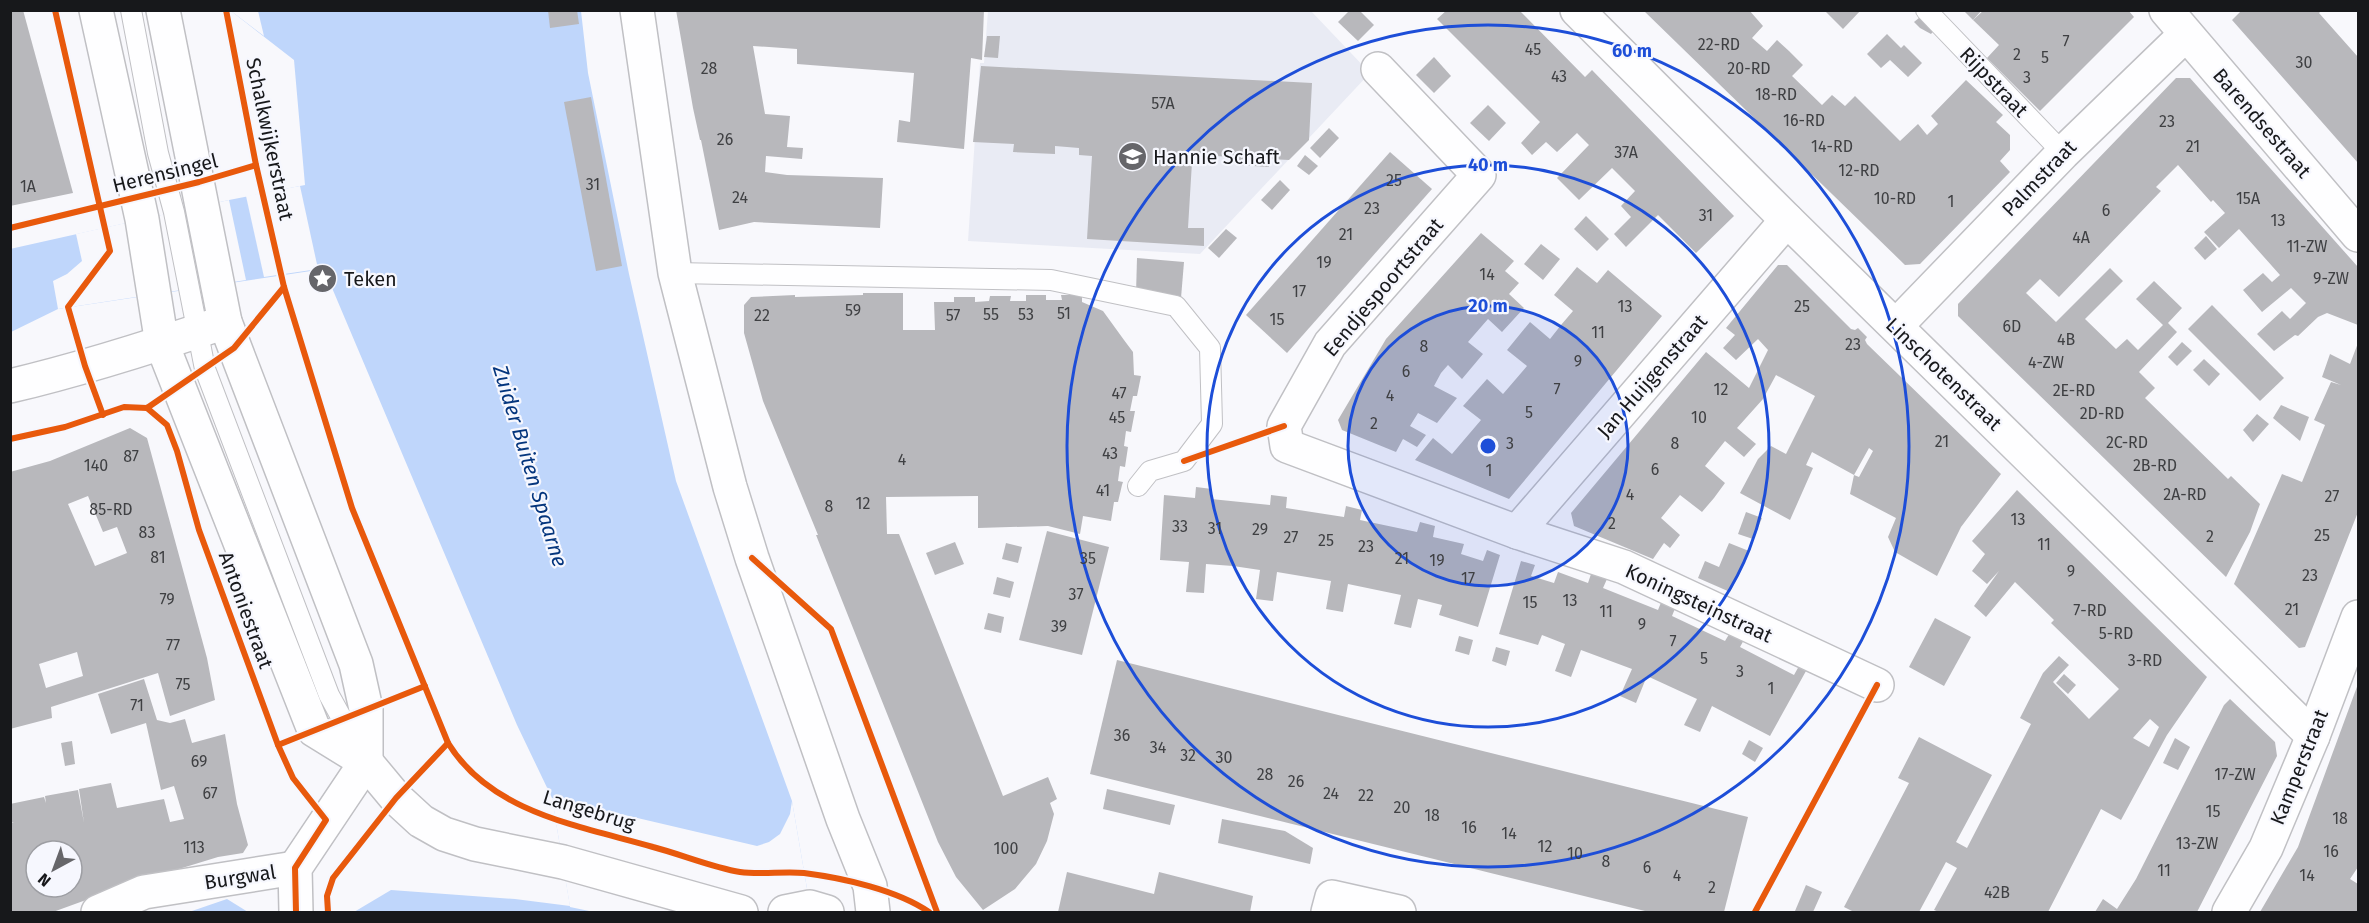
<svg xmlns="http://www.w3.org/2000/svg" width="2369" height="923" viewBox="0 0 2369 923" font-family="'Fira Sans',sans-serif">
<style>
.built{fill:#e9ebf4}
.water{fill:#bfd6fb}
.pier{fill:#f8f8fc}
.building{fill:#b8b8bc;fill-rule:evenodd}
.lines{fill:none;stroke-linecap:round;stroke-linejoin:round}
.lane-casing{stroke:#c0c0c4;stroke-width:22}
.street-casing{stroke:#c0c0c4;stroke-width:36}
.secondary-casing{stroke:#c0c0c4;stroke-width:36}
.lane{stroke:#fefeff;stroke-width:20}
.street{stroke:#fefeff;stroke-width:33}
.secondary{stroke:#fefeff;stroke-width:33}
.cycleway-casing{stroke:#f6f7fe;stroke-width:10}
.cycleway{stroke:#e8590c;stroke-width:6}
.ring{fill:none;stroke:#1d4ed8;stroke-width:3}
.labels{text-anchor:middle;stroke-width:4.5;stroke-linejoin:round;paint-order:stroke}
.number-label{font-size:16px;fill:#3f4043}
.street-label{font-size:20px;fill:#17181b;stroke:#f6f7fe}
.poi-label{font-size:20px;fill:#17181b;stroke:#f6f7fe;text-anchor:start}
.water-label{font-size:21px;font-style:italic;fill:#04357d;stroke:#f6f7fe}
.centre{fill:#1d4ed8;stroke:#f6f7fe;stroke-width:3}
.ring-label{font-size:18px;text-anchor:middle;font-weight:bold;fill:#1d4ed8;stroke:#f6f7fe;stroke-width:4.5;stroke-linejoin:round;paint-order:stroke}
</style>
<rect width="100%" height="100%" fill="#f8f8fc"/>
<polygon class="built" points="988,11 1311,11 1370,73 1200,254 968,241 980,63 984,63"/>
<g class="water">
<polygon points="231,11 581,11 588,73 629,274 676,481 792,801 811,912 354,912 391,890 515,899 570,906 552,798 517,725 324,269 58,309 11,332 10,249 229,200 305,185 294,60"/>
<polygon points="227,899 248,912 189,912"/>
</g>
<g class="pier">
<polygon points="231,11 258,11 264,36"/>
<polygon points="300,186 318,269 264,277 246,196"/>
<polygon points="229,200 246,280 58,309 53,281 67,274 82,261 76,234"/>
<polygon points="552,798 757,846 769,842 780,834 790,814 792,801 811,912 594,912 570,907"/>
</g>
<g class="building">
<polygon points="10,10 23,10 73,193 10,206"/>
<polygon points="548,10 577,10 579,24 550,28"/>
<polygon points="676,10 984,10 982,60 971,58 964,149 897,142 899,120 910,122 914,73 797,64 797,49 753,46 765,114 790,116 787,147 803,148 802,159 766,156 765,172 787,175 883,178 880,228 754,222 719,230 701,140 700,140 693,108"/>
<polygon points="1350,10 1359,10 1374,25 1358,41 1338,22"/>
<polygon points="1447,10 1519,10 1585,77 1592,70 1734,216 1696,253 1658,215 1626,247 1614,234 1631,217 1621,206 1635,191 1612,168 1579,200 1557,178 1589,145 1577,133 1557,152 1546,142 1532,155 1521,143 1540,122 1437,19"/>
<polygon points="1643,10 1749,10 1763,26 1752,38 1767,51 1777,40 1789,51 1803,65 1792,76 1822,105 1832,95 1845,106 1855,96 1900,141 1918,124 1927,135 1938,124 1931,116 1966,80 2003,115 1996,122 2010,135 2010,150 2000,161 2010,172 1920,264 1905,265"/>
<polygon points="1824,10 1861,10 1843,29"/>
<polygon points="1963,10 1982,10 1973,20"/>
<polygon points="1984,10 2128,10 2134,17 2040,111 1987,58 1999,45 1973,20"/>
<polygon points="2242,10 2322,10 2319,13 2358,57 2358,163 2232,20"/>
<polygon points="1925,13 1938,26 1931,34 1920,28 1914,22"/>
<polygon points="1887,34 1901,48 1904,45 1922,63 1908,77 1890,60 1881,68 1867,54"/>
<polygon points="987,36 1000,36 998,58 984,57"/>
<polygon points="1434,57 1451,76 1434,93 1416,75"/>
<polygon points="981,66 1312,83 1309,140 1289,160 1270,159 1269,167 1237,165 1238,157 1213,156 1212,163 1192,162 1188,228 1204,228 1204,246 1087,239 1092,156 1079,155 1079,148 1055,146 1055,154 1013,152 1014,144 973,142"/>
<polygon points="2176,78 2190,78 2358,267 2358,325 2327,313 2318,317 2298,336 2295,335 2274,351 2257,334 2282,311 2290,319 2306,303 2291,288 2262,312 2243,290 2263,273 2272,282 2280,275 2239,229 2219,248 2204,232 2225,213 2213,200 2211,202 2178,165 2156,187 2161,191 2059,297 2040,279 2026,293 2056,322 2110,268 2123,281 2085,319 2116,349 2127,339 2138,350 2163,325 2136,299 2154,281 2182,308 2168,323 2177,332 2139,372 2155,388 2145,398 2228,479 2231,476 2260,504 2250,532 2226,577 1958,316 1958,304"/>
<polygon points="591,97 622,266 596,271 564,102"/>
<polygon points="1488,105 1506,123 1489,141 1470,123"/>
<polygon points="1329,128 1339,138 1320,158 1310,148"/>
<polygon points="1390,152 1432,189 1287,353 1246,315"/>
<polygon points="1305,155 1318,166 1309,175 1297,166"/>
<polygon points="1280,180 1290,190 1272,210 1261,200"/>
<polygon points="1586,216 1609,239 1597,251 1574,229"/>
<polygon points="1226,229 1237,238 1219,258 1208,248"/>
<polygon points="1481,233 1514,261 1505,271 1519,283 1509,294 1524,308 1502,332 1488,319 1468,342 1483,354 1462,379 1448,365 1441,373 1434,386 1457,398 1437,423 1418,413 1410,426 1426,435 1417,447 1403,439 1396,452 1342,430 1338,420 1386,339"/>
<polygon points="2206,236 2217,249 2205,260 2194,248"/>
<polygon points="1541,244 1560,259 1543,280 1524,264"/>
<polygon points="1137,258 1184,262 1181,298 1136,294"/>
<path d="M1778,265H1787L1851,329L1855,330L1858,328L1867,337L1865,340L1867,344L2001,474L1961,527L1937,576L1895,552L1888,537L1896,518L1850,494L1854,475L1812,452L1806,465L1813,468L1790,520L1740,493L1758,459L1771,446L1786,454L1815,396L1776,375L1763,399L1737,428L1756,444L1744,457L1725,441L1705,466L1725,483L1714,498L1702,512L1680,495L1661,518L1680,535L1670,548L1664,543L1653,559L1574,526L1571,513L1706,352L1749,388L1768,350L1758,339L1736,360L1723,348L1735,335L1726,328ZM1869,448L1873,451L1859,477L1854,475Z"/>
<polygon points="1577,267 1597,283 1608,270 1662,316 1509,499 1415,460 1433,438 1452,454 1481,420 1463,406 1487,379 1503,394 1527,366 1507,350 1530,322 1550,339 1561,325 1573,311 1554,295"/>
<polygon points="863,293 903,293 903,330 935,330 934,302 954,302 954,297 975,297 975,302 989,301 990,296 1011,296 1010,301 1026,301 1026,295 1046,295 1046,300 1062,300 1061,295 1082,295 1082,302 1103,311 1124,340 1133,352 1134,375 1141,376 1137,396 1133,396 1130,411 1135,411 1131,432 1126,431 1124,446 1128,447 1125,467 1120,466 1118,481 1123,482 1122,485 1118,502 1114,502 1111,521 1083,516 1080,534 1048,526 978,528 978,496 886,497 887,534 899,534 1003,796 1048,777 1057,799 1050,803 1054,814 1047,841 1036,864 1015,889 983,910 956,877 938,842 816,535 818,535 763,401 744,333 744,305 751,297 795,295 795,297 863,295"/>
<polygon points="2212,305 2284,378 2260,401 2188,329"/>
<polygon points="2182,342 2192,351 2177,366 2168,357"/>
<polygon points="2358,343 2358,512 2305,647 2299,648 2234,584 2282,474 2302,482 2325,425 2314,420 2331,382 2341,385 2322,377 2330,354 2350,364"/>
<polygon points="2204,359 2220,374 2209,386 2193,370"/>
<polygon points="2281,405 2309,417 2300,441 2273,418"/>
<polygon points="2257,414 2269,424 2253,442 2243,430"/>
<path d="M130,428L147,438L207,658L215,700L170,716L158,673L51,707L52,718L10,729V472L50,461ZM88,496L103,532L117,527L127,553L95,566L68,504ZM77,652L83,676L46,688L39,664Z"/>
<polygon points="1196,487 1212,489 1211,499 1270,505 1271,495 1287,497 1286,508 1344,517 1346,506 1362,510 1360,520 1417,532 1420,522 1435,526 1433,537 1464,544 1461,554 1483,561 1487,550 1500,555 1478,627 1439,615 1442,605 1418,599 1411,628 1394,624 1401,595 1348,584 1343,612 1326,609 1331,581 1277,572 1273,601 1256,599 1260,570 1233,566 1206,564 1204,593 1186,592 1189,562 1160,560 1164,495 1195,498"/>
<path d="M2017,490L2207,677L2167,735L2121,820L2101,809L2048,912H1939L1934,910L1957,868L1946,862L1919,912H1854L1844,907L1909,783L1898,778L1919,737L1992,775L1956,842L1967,848L2031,724L2020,718L2043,673L2059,656L2069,665L2053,682L2089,719L2119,689L2051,623L2054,620L2015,582L1986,617L1974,606L1999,571L1987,584L1972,571L1985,554L1972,541ZM2150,719L2159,727L2149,747L2133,738Z"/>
<polygon points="1746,512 1762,518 1753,539 1738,534"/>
<polygon points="1047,531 1109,547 1082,655 1019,640"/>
<polygon points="955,542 964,564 935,575 926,553"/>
<polygon points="1006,543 1022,547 1018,563 1002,559"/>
<polygon points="1729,543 1749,551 1730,592 1698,578 1705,561 1719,567"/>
<polygon points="1521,561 1535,565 1531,576 1554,583 1558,572 1588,583 1591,574 1607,579 1603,588 1658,610 1662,600 1676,606 1672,616 1725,641 1731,631 1745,638 1740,647 1794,675 1799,666 1806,671 1770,736 1712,706 1700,732 1684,725 1697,699 1647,676 1636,703 1620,696 1632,669 1581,650 1571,677 1555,671 1565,644 1542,635 1538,645 1499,634"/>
<polygon points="997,577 1014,582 1010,598 993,594"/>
<polygon points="988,613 1004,617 1001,633 984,629"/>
<polygon points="1935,618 1971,637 1944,686 1909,667"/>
<polygon points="1459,636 1473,640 1469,655 1455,651"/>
<polygon points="1496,647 1510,651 1506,666 1492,661"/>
<polygon points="1117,660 1748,817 1724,912 1649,912 1090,774"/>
<polygon points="2064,674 2076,685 2068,694 2056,683"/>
<path d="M144,679L157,720L170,723L185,719L192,743L225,734L237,804L248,845L243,853L218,857L130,884L53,912H10V823H14L10,822V804L44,797L46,803L45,796L78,790L84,823L79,789L111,783L117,808L164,799L170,822L184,819L174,786L161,790L146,723L111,734L98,694ZM36,851H72V887H36Z"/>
<polygon points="2358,684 2358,867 2350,879 2358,884 2358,912 2260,912 2298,847"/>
<polygon points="2230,699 2275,742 2277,756 2197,912 2095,912 2103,899 2117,909 2136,879 2224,705"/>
<polygon points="2175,738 2190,747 2178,770 2163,763"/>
<polygon points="1749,740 1763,748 1755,762 1742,754"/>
<polygon points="72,741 75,764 65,766 61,743"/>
<polygon points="1107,789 1175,805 1170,825 1103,809"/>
<polygon points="1222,819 1285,831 1313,848 1310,864 1218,843"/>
<polygon points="1067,872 1154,894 1159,872 1253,896 1250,912 1058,912"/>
<polygon points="1806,885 1822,892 1813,912 1795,911"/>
</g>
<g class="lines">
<defs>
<g id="lane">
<polyline points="131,10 158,153 174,212 205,369 329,695 362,755"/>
<polyline points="1926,10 2063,153"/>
<polyline points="675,273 1051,280 1176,306 1210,348 1212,424 1184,461 1150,471 1138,486"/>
</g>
<g id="street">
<polyline points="637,10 675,273 730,487 752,558 843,819 870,886 873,912"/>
<polyline points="1577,10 1787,220 2313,736"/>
<polyline points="2166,10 2358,235"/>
<polyline points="1378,69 1479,175 1330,344 1284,426 1287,446 1517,532 1624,567 1877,685"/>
<polyline points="1896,326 2063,153 2186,34"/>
<polyline points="1517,532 1787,220"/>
<polyline points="98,912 144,892 295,868"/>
<polyline points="296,912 295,868 366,762"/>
<polyline points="1328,912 1332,897 1399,912"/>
<polyline points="2229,912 2266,848 2313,736 2358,617"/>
</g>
<g id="secondary">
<polyline points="96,10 142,219 162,344 314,730 366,762 396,798 421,821 444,834 475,844 563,862 741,912"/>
<polyline points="163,10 225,322 356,664 366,709 366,762"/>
<path d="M10,386C83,369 154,346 225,322"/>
<polyline points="785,912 810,907 827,912"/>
</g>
</defs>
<use href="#lane" class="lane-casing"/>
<use href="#street" class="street-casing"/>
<use href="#secondary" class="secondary-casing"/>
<use href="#lane" class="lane"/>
<use href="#street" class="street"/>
<use href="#secondary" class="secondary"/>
<defs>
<g id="cycleway">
<polyline points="55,10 110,251 68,307 85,366 103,415"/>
<path d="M226,10L256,165L284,287L352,508L448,743C491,813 580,826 653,847C680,854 714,868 740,872C761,875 783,871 804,873C843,878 897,890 929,912"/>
<polyline points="10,228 199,182 256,165"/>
<polyline points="147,408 167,425 177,451 199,530 278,745 293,778 326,820 295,868 296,912"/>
<polyline points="10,439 65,427 124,407 147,408 234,348 284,287"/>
<polyline points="1184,461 1284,426"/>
<polyline points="752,558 831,629 937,912"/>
<polyline points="278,745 425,686"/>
<polyline points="328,912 327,896 333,878 396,798 448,743"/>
<polyline points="1755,912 1877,685"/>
</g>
</defs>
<use href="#cycleway" class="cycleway-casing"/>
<use href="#cycleway" class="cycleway"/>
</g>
<circle cx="1488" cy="446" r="140" fill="#1d4ed8" fill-opacity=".12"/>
<g class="ring">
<circle cx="1488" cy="446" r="140"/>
<circle cx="1488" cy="446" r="281"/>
<circle cx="1488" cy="446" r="421"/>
</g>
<defs>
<symbol id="school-disc" viewBox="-11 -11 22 22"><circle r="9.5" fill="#66666a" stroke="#f6f7fe"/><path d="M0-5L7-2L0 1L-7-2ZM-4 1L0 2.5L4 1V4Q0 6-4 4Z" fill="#fff"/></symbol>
<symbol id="sight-disc" viewBox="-11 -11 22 22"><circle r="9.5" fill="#66666a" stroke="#f6f7fe"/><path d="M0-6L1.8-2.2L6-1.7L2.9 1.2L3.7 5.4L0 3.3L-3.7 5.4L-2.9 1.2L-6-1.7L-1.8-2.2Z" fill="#fff"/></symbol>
</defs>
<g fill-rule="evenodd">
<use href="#school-disc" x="1116" y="140" width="33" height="33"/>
<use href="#sight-disc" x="306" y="262" width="33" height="33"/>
</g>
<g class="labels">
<g class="number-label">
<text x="2066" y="47">7</text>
<text x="1719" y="50">22-RD</text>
<text x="1533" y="55">45</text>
<text x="2017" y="60">2</text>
<text x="2045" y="63">5</text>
<text x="2304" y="68">30</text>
<text x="709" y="74">28</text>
<text x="1749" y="74">20-RD</text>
<text x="1559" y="82">43</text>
<text x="2027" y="83">3</text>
<text x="1776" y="100">18-RD</text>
<text x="1163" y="109">57A</text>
<text x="1804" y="126">16-RD</text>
<text x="2167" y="127">23</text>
<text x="725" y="145">26</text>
<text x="1832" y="152">14-RD</text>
<text x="2193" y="152">21</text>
<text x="1626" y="158">37A</text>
<text x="1859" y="176">12-RD</text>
<text x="1394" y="186">25</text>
<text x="593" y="190">31</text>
<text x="28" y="192">1A</text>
<text x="740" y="203">24</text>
<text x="1895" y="204">10-RD</text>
<text x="2248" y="204">15A</text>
<text x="1951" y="207">1</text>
<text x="1372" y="214">23</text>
<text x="2106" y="216">6</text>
<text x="1706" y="221">31</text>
<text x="2278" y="226">13</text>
<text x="1346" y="240">21</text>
<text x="2081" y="243">4A</text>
<text x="2307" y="252">11-ZW</text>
<text x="1324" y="268">19</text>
<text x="1487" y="280">14</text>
<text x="2331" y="284">9-ZW</text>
<text x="1299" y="297">17</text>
<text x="1625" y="312">13</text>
<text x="1802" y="312">25</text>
<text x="853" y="316">59</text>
<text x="1064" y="319">51</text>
<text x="991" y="320">55</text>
<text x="1026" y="320">53</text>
<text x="762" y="321">22</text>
<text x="953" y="321">57</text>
<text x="1277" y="325">15</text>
<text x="2012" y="332">6D</text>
<text x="1598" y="338">11</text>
<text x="2066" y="345">4B</text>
<text x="1853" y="350">23</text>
<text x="1424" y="352">8</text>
<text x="1578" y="367">9</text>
<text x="2046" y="368">4-ZW</text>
<text x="1406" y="377">6</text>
<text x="1557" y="395">7</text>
<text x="1721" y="395">12</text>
<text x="2074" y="396">2E-RD</text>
<text x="1119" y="399">47</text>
<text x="1390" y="401">4</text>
<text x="1529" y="418">5</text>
<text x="2102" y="419">2D-RD</text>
<text x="1117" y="423">45</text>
<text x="1699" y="423">10</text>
<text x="1374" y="429">2</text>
<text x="1942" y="447">21</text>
<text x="2127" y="448">2C-RD</text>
<text x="1510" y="449">3</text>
<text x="1675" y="449">8</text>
<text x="1110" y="459">43</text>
<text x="131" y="462">87</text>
<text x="902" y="465">4</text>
<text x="96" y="471">140</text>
<text x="2155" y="471">2B-RD</text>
<text x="1655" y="475">6</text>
<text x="1489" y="476">1</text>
<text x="1103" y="496">41</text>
<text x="1630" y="500">4</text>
<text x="2185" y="500">2A-RD</text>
<text x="2332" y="502">27</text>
<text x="863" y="509">12</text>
<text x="829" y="512">8</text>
<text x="111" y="515">85-RD</text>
<text x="2018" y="525">13</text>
<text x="1612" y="529">2</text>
<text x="1180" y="532">33</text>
<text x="1215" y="534">31</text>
<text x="1260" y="535">29</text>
<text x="147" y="538">83</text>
<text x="2322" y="541">25</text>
<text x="2210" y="542">2</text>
<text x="1291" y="543">27</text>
<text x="1326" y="546">25</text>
<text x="2044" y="550">11</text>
<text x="1366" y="552">23</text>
<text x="158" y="563">81</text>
<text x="1088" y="564">35</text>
<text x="1402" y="564">21</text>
<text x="1437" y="566">19</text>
<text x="2071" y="577">9</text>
<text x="2310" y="581">23</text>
<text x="1468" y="584">17</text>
<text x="1076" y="600">37</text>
<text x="167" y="605">79</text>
<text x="1570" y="606">13</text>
<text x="1530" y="608">15</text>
<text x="2292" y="615">21</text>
<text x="2090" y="616">7-RD</text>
<text x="1606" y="617">11</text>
<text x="1642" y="630">9</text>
<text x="1059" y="632">39</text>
<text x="2116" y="639">5-RD</text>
<text x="1673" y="647">7</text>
<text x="173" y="651">77</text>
<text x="1704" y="664">5</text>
<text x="2145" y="666">3-RD</text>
<text x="1740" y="677">3</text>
<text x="183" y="690">75</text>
<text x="1771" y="694">1</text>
<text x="137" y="711">71</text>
<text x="1122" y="741">36</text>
<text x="1158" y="753">34</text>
<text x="1188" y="761">32</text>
<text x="1224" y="763">30</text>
<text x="199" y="767">69</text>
<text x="1265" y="780">28</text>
<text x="2235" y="780">17-ZW</text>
<text x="1296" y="787">26</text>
<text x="210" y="799">67</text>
<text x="1331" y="799">24</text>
<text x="1366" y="801">22</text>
<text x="1402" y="813">20</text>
<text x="2213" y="817">15</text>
<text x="1432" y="821">18</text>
<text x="2340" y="824">18</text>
<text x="1469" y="833">16</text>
<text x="1509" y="839">14</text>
<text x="2197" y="849">13-ZW</text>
<text x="1545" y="852">12</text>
<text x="194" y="853">113</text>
<text x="1006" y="854">100</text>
<text x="2331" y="857">16</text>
<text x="1575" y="859">10</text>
<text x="1606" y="867">8</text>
<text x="1647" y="873">6</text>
<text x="2164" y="876">11</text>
<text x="1677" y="881">4</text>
<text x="2307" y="881">14</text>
<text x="1712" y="893">2</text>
<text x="1997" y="898">42B</text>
</g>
<g class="street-label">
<text transform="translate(1994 82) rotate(46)" y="7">Rijpstraat</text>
<text transform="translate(2262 123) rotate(49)" y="7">Barendsestraat</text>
<text transform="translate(270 139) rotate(78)" y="7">Schalkwijkerstraat</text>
<text transform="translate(165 173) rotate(-14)" y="7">Herensingel</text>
<text transform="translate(2039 178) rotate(-46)" y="7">Palmstraat</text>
<text transform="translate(1383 287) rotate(-50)" y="7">Eendjespoortstraat</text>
<text transform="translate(1944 374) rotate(44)" y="7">Linschotenstraat</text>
<text transform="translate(1652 376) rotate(-49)" y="7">Jan Huijgenstraat</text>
<text transform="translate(1699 603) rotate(25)" y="7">Koningsteinstraat</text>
<text transform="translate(246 610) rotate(70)" y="7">Antoniestraat</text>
<text transform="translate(2299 767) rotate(-68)" y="7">Kamperstraat</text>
<text transform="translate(589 810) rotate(17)" y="7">Langebrug</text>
<text transform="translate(240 877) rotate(-9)" y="7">Burgwal</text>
</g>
<g class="poi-label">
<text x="1153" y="164">Hannie Schaft</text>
<text x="344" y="286">Teken</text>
</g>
<g class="water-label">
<text transform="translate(530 466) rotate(73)" y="7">Zuider Buiten Spaarne</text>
</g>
</g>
<circle cx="1488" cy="446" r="9" class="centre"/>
<g class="ring-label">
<text x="1632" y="57">60 m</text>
<text x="1488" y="171">40 m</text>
<text x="1488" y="312">20 m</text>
</g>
<rect width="2369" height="923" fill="none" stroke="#17181b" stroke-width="24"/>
<g transform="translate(54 869) rotate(221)"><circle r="28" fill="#f6f7fe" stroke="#9d9ea3" stroke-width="1.5"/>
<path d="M0-4.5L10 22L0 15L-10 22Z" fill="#66666a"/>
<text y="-9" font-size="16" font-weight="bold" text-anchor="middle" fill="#17181b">N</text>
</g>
</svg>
